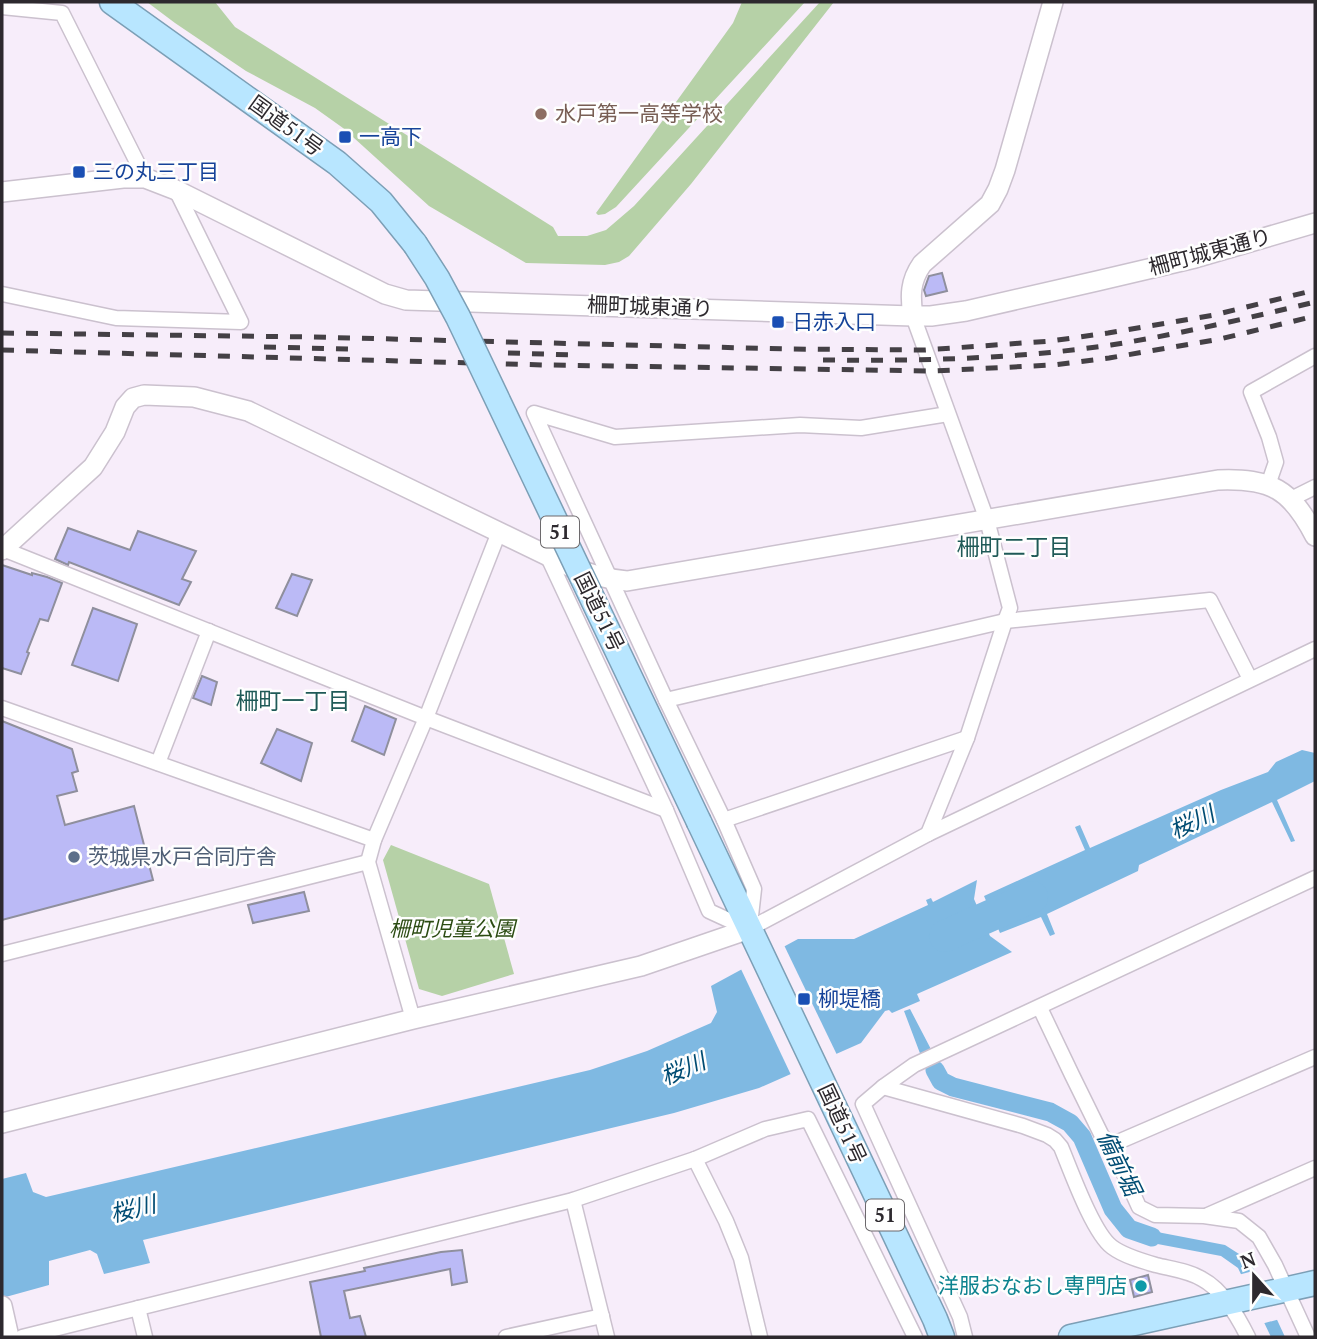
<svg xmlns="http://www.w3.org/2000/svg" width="1317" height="1339" viewBox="0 0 1317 1339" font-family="'PT Serif','Noto Sans JP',serif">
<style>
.green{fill:#b6d1a7}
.water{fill:#7fb9e2}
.pier{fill:#f7edfa}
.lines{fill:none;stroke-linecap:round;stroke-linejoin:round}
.canal{stroke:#7fb9e2;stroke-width:19}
.river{stroke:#7fb9e2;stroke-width:32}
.building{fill:#bbbaf6;stroke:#8f8f9d;stroke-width:2}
.minor-casing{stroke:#cbc1ce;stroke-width:17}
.tertiary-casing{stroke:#cbc1ce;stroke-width:22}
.trunk-casing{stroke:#7c9fb6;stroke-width:27}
.minor{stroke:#fff;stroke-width:14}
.tertiary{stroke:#fff;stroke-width:19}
.trunk{stroke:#b8e6ff;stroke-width:24}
.rail{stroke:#444045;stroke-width:5;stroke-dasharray:12 12;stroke-linecap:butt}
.trunk-bridge-casing{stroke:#7c9fb6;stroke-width:27;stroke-linecap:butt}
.trunk-bridge{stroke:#b8e6ff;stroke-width:24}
.education-dot{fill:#8d6e63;stroke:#fefefe;stroke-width:2.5}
.transit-dot{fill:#1a4fb4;stroke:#fefefe;stroke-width:2.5}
.service-dot{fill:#5c6f8a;stroke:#fefefe;stroke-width:2.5}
.culture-dot{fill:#0f9aa8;stroke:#fefefe;stroke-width:2.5}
.labels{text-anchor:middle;stroke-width:5;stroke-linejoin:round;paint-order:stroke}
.shield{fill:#fefefe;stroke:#6c696c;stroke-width:2}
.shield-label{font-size:19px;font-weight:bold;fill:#2d292e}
.education-label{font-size:21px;fill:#785e54;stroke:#fefefe;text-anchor:start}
.street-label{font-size:21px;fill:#2d292e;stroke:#fefefe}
.transit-label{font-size:21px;fill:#164399;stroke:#fefefe;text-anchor:start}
.service-label{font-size:21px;fill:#4e5e75;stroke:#fefefe;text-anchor:start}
.park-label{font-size:21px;font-style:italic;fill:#2b4b12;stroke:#fefefe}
.culture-label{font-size:21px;fill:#0d838f;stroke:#fefefe;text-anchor:end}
.neighbourhood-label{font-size:23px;fill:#1f5a57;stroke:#fefefe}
.water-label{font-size:23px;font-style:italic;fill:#004c73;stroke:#fefefe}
</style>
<rect width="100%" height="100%" fill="#f7edfa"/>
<g class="green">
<polygon points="147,2 215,2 235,27 553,227 558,236 587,236 606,230 634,206 820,2 834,2 691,184 629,256 619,262 605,265 526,263 429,206 343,128 315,108 246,71 175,23"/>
<polygon points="742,2 805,2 616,207 605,214 598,215 596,213 733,23"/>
<polygon points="391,845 489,884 514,974 442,996 419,989 383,860"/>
</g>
<g class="water">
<polygon points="1302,750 1315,753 1315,781 1277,800 1295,841 1291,842 1272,802 1139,865 1138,871 1047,914 1055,934 1050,936 1041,917 1000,933 984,896 1085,850 1075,827 1080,825 1090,848 1221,790 1268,772 1276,762"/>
<polygon points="977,880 974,899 990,936 1012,952 917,994 920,1001 892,1013 889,1010 885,1011 861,1043 759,1088 674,1113 143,1240 150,1263 104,1274 97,1254 90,1250 49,1261 49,1285 2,1298 2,1179 26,1173 33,1192 46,1197 590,1070 647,1051 711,1023 717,1012 711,986 798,939 854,939 928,905 926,900 931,898 933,902"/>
<polygon points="910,1009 946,1078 956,1082 950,1092 936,1084 921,1056 904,1011"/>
<polygon points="1132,1224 1152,1231 1225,1245 1250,1261 1285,1337 1271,1337 1238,1268 1221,1256 1147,1242 1126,1234"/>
</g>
<g class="pier">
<polygon points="783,943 838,1057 792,1077 740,967"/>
<polygon points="1257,1270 1280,1319 1261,1324 1238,1275"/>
</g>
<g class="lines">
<polyline class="canal" points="935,1070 941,1081 953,1087 1050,1112 1070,1123 1082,1137 1113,1209 1129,1229 1152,1237"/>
<polyline class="river" points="945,936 1032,897"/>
</g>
<g class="building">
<polygon points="942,273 947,291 926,296 924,290 929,276"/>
<polygon points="68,528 130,550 138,531 196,551 182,579 191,582 179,605 69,562 68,565 55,559"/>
<polygon points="2,565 32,575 32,573 47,577 62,583 48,621 40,619 27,652 29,653 21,674 2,668"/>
<polygon points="292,574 312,580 297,616 276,608"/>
<polygon points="93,608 137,624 118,681 72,665"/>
<polygon points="202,676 217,682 211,705 193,698"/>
<polygon points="365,706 396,719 384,755 352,741"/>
<polygon points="2,721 72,749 78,771 72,773 77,791 57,796 65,825 134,806 153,880 2,920"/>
<polygon points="277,729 312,743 301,781 261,763"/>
<polygon points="304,892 309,911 253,923 248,905"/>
<polygon points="462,1250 467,1282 452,1285 450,1269 344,1291 350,1318 360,1316 366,1337 321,1337 310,1282 365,1271 364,1268 441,1252"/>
<polygon points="1148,1275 1152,1292 1134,1297 1130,1280"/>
</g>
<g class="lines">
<defs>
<g id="minor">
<polyline points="2,7 62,13 145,178"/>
<polyline points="2,294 116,318 241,322 176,190"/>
<polyline points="913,316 987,520 1010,608 1005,621 967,738 928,834"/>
<polyline points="1268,485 1276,462 1269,437 1251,392 1315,356"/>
<polyline points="1291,499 1315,487"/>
<polyline points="3,549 426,718 666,810"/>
<polyline points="547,555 666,810 709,911 748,929"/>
<polyline points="666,700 1005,621 1210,600 1250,679"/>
<polyline points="2,708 374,840"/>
<polyline points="158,763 209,631"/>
<polyline points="724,820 967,738"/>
<polyline points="750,925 754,889 724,820 666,700 534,413 615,437 800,425 861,428 948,414"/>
<polyline points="749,929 928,834 1315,649"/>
<polyline points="2,954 368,862"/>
<polyline points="1040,1008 1072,1075 1102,1136 1111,1145 1139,1207 1155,1215 1204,1216 1239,1221 1259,1237 1275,1265 1308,1337"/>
<polyline points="413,1019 368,862 374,840 426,718 499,532"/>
<path d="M883,1087L1023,1126L1047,1135L1055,1140L1061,1147C1071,1171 1093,1233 1112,1247C1124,1256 1142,1261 1156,1265C1172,1269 1189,1271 1202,1279C1223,1290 1238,1317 1248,1337"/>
<polyline points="1111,1145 1315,1057"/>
<polyline points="695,1159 726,1221 741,1258 760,1337"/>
<polyline points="573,1200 607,1337"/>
<polyline points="1208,1215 1315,1168"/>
<polyline points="138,1308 145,1337"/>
<polyline points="22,1337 573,1200 695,1159 765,1129 808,1119 915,1337"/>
<polyline points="506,1337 602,1316"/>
<polyline points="965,1337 960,1317 863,1104 883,1087 914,1065 1315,878"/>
</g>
<g id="tertiary">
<polyline points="2,192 123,178 145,178 176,190 385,294 406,300 913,316 931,316 966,311 1097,281 1195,258 1315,223"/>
<path d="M913,316C910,296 910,281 922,264L990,204L998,189L1005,170L1053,2"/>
<path d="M2,550L93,467L115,432L125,407L133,398L144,395L194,397L248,411L569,566C588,574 606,579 627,581L1218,480C1271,478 1291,489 1315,536"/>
<polyline points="2,1123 413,1019 641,966 749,929"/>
<polyline points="2,1306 9,1337"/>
</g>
<g id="trunk">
<polyline points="112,2 337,163 381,202 415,244"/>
<polyline points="699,822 935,1319 942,1337"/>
<polyline points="1071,1337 1315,1283"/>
</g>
</defs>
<use href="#minor" class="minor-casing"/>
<use href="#tertiary" class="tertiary-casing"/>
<use href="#trunk" class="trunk-casing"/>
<use href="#minor" class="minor"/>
<use href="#tertiary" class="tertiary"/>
<use href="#trunk" class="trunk"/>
<g class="rail">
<polyline points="2,333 312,337 788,349 925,350 1051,341 1108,333 1214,315 1315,290"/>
<polyline points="264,347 348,349"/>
<polyline points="2,350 546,365 933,371 1053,365 1109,358 1220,339 1315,316"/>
<polyline points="508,353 575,355"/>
<path d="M823,360C920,361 1016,359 1111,345C1180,334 1248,318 1315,302"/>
</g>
<defs>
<polyline id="trunk-bridge" points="415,244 437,278 458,317 699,822"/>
</defs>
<use href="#trunk-bridge" class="trunk-bridge-casing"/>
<use href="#trunk-bridge" class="trunk-bridge"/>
</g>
<circle class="education-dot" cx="541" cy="114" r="7"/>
<g class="transit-dot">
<rect x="338" y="130" width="14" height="14" rx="3.5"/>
<rect x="72" y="165" width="14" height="14" rx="3.5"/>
<rect x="771" y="315" width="14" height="14" rx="3.5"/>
<rect x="797" y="992" width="14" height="14" rx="3.5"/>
</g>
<circle class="service-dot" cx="74" cy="857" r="7"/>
<circle class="culture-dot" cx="1141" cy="1286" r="7"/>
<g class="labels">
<g class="shield">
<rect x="541" y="516.5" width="38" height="31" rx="5"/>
<rect x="866" y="1199.5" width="38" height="31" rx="5"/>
</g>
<g class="shield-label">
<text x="560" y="539">51</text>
<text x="885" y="1222">51</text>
</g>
<g class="education-label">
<text x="555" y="121">水戸第一高等学校</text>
</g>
<g class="street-label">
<text transform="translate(286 126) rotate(36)" y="7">国道51号</text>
<text transform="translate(1210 252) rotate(-15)" y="7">柵町城東通り</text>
<text transform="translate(650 307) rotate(2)" y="7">柵町城東通り</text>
<text transform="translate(599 612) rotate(64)" y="7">国道51号</text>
<text transform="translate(842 1124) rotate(65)" y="7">国道51号</text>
</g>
<g class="transit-label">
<text x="359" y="144">一高下</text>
<text x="93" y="179">三の丸三丁目</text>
<text x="792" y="329">日赤入口</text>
<text x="818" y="1006">柳堤橋</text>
</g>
<g class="service-label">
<text x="88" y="864">茨城県水戸合同庁舎</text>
</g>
<g class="park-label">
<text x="452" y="936">柵町児童公園</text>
</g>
<g class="culture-label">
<text x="1127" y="1293">洋服おなおし専門店</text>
</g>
<g class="neighbourhood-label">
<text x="1014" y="555">柵町二丁目</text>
<text x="293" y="709">柵町一丁目</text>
</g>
<g class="water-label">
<text transform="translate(1192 822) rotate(-25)" y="8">桜川</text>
<text transform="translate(683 1069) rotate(-23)" y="8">桜川</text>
<text transform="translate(1119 1163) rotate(64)" y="8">備前堀</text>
<text transform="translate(133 1209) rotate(-14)" y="8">桜川</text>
</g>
</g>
<rect width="1317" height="1339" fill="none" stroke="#2d292e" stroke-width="7"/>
<g transform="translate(1254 1276) rotate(339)" stroke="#fefefe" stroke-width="5" paint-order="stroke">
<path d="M0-5L12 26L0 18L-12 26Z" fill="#2d292e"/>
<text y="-10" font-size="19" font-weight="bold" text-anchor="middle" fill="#2d292e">N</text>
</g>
</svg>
